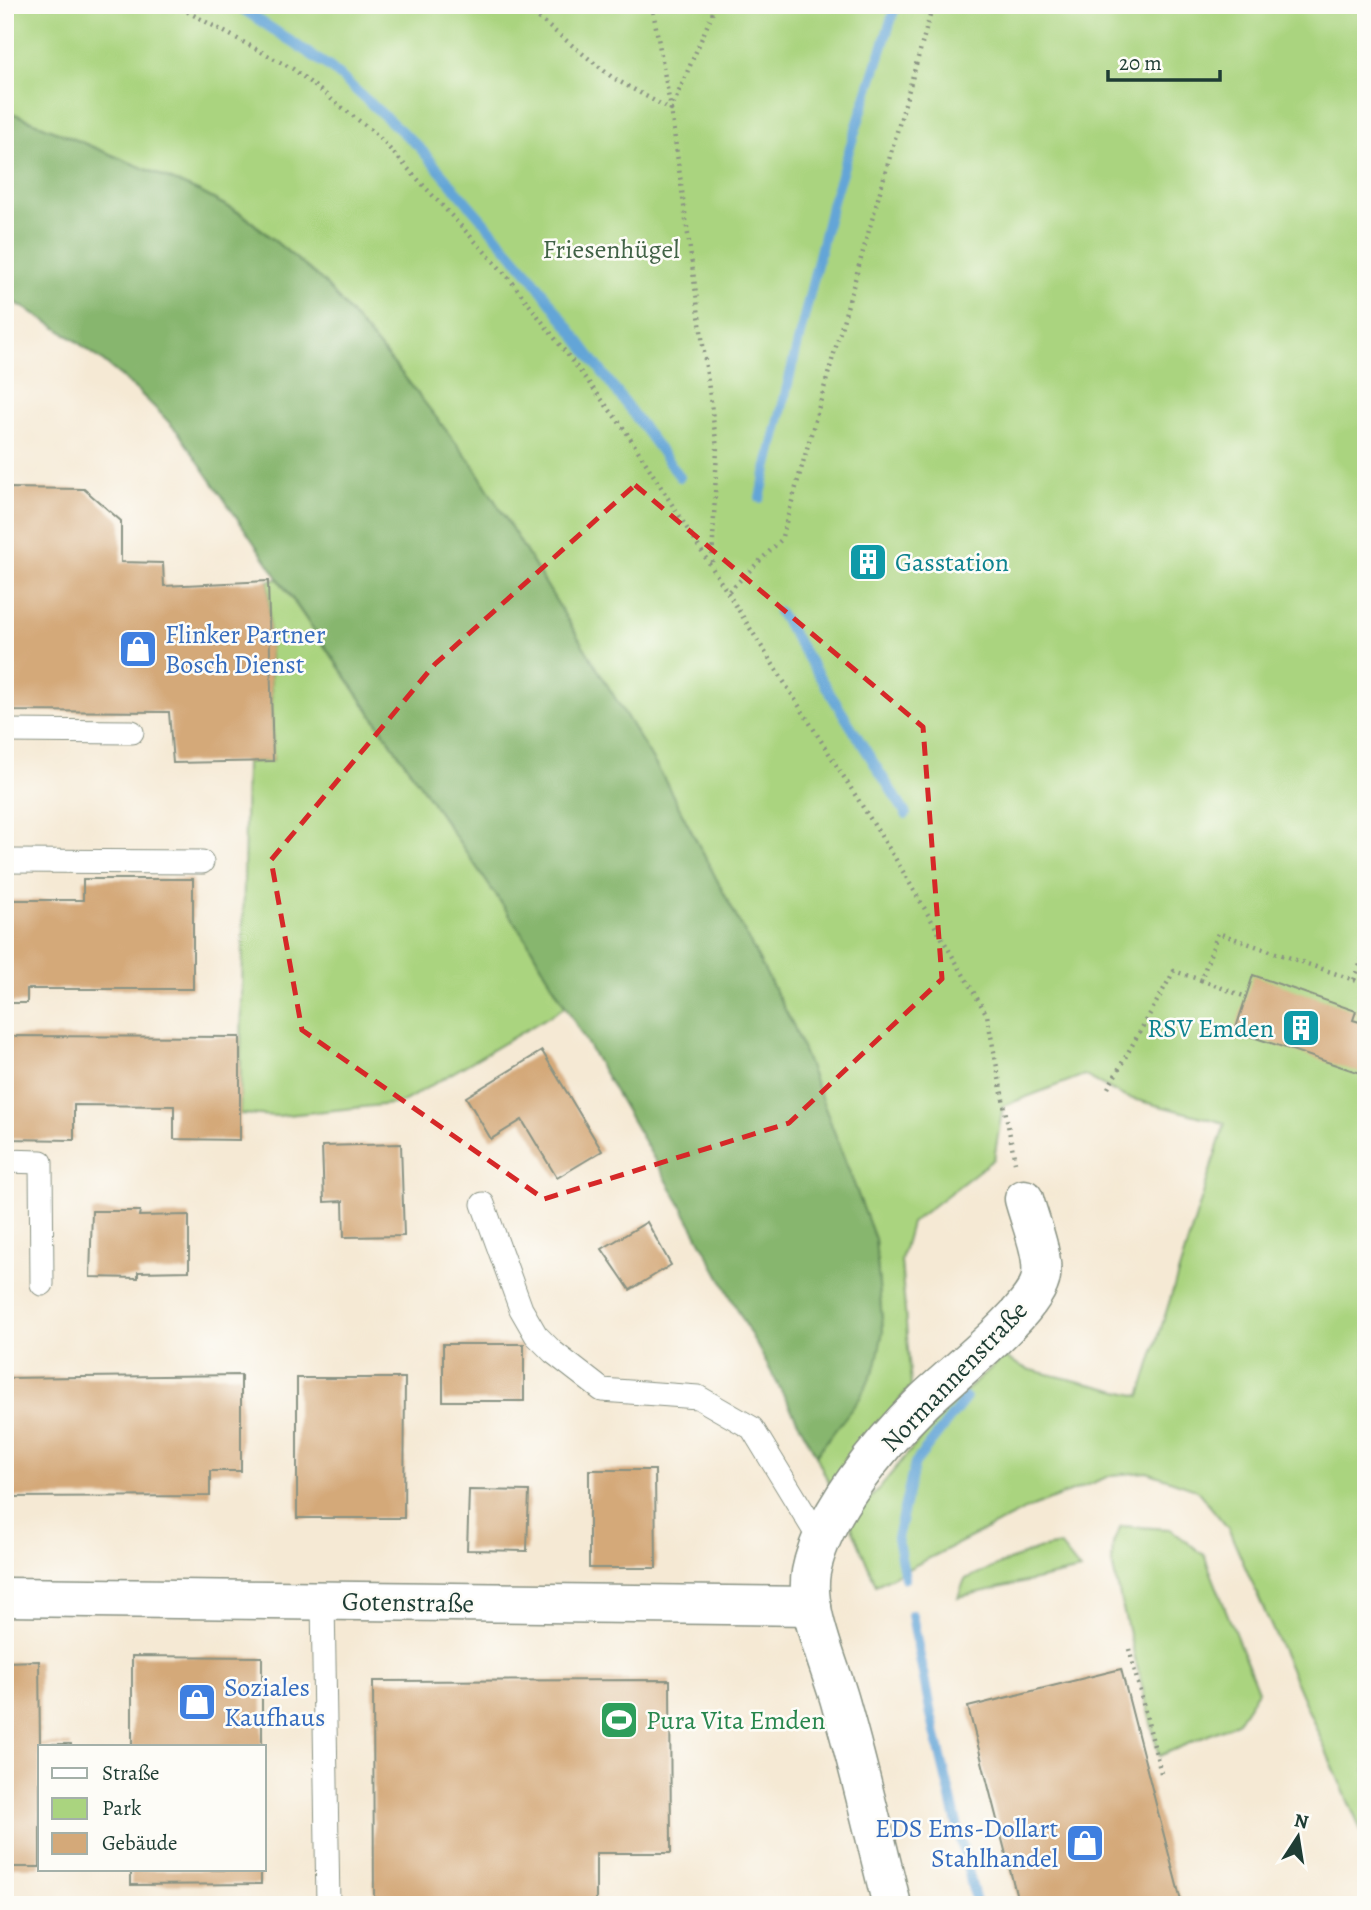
<svg xmlns="http://www.w3.org/2000/svg" width="1371" height="1910" viewBox="0 0 1371 1910" font-family="Alegreya,serif">
<style>
.green{fill:#aad47f;stroke:#64885a;stroke-width:2}
.forest{fill:#87b66e;stroke:#537a51;stroke-width:2}
.lines{fill:none;stroke-linecap:round;stroke-linejoin:round}
.stream{stroke:#64a5d7;stroke-width:10}
.building{fill:#d4a979}
.service-casing{stroke:#8a9384;stroke-width:25}
.minor-casing{stroke:#8a9384;stroke-width:41}
.path{stroke:#8a9384;stroke-width:4.5;stroke-dasharray:2 5;stroke-linecap:butt}
.service{stroke:#fff;stroke-width:23}
.minor{stroke:#fff;stroke-width:38}
.marked{fill:none;stroke:#d62828;stroke-width:5;stroke-dasharray:14 9;stroke-linejoin:round}
.labels{text-anchor:middle;stroke-width:5;stroke-linejoin:round;paint-order:stroke}
.park-label{font-size:26px;fill:#426347;stroke:#fdfcf7}
.culture-label{font-size:26px;fill:#0d838f;stroke:#fdfcf7;text-anchor:start}
.shop-label{font-size:26px;fill:#366cbe;stroke:#fdfcf7;text-anchor:start}
.street-label{font-size:26px;fill:#1f3d34;stroke:#fdfcf7}
.leisure-label{font-size:26px;fill:#27864d;stroke:#fdfcf7;text-anchor:start}
</style>
<rect width="100%" height="100%" fill="#fdfcf7"/>
<filter id="ink" filterUnits="userSpaceOnUse"><feTurbulence type="fractalNoise" baseFrequency=".0143" numOctaves="2"/><feDisplacementMap in="SourceGraphic" scale="14" xChannelSelector="R" yChannelSelector="G"/><feConvolveMatrix kernelMatrix="1 2 1 2 8 2 1 2 1" color-interpolation-filters="sRGB"/></filter>
<filter id="wash" filterUnits="userSpaceOnUse"><feTurbulence type="fractalNoise" baseFrequency=".00686" numOctaves="4" result="noise"/><feDisplacementMap in="SourceGraphic" scale="28" xChannelSelector="R" yChannelSelector="G"/><feGaussianBlur stdDeviation="1.57" result="paint"/><feColorMatrix in="noise" values="0 0 0 0 0 0 0 0 0 0 0 0 0 0 0 0 0 1.4 0 .05"/><feComposite in="paint" operator="in"/></filter>
<g filter="url(#wash)">
<rect width="100%" height="100%" fill="#f5e9d4"/>
<g class="green">
<polygon points="5,5 1366,5 1366,1842 1228,1528 1196,1489 1147,1472 1112,1475 1025,1510 876,1585 850,1523 940,1415 1003,1357 1027,1369 1140,1396 1225,1123 1125,1097 1084,1075 1003,1106 994,1159 911,1223 901,1260 911,1386 830,1486 816,1455 868,1383 883,1331 875,1239 794,1027 663,777 603,678 473,465 403,375 323,281 243,214 200,192 5,110"/>
<polygon points="278,579 528,942 565,1007 401,1103 278,1116 240,1114 246,762 273,761 268,581"/>
<polygon points="1121,1526 1170,1529 1204,1555 1258,1691 1237,1723 1159,1756 1112,1564 1113,1543"/>
<polygon points="1060,1545 1080,1570 958,1597 965,1579 1038,1549"/>
</g>
<path class="forest" d="M5,110L200,192L243,215L323,281L403,375L473,465L603,678L663,777L794,1027L875,1239L883,1331L876,1366L860,1398L816,1455L681,1205L528,942L178,432C128,376 72,333 5,297Z"/>
<g class="lines">
<g class="stream">
<polyline points="238,6 331,68 419,147 530,275 680,477"/>
<polyline points="760,498 832,203 896,5"/>
<polyline points="779,612 906,814"/>
<polyline points="905,1578 897,1538 915,1463 966,1398"/>
<polyline points="912,1615 931,1715 976,1903"/>
</g>
</g>
<g id="blocks">
<g class="building">
<polygon points="5,488 84,489 121,521 121,562 163,563 164,586 268,581 273,761 173,763 169,712 5,711"/>
<polygon points="862,549 879,553 873,575 857,571"/>
<polygon points="83,879 193,879 193,989 27,989 27,1003 5,1003 5,900 83,900"/>
<polygon points="1253,975 1356,1011 1353,1020 1366,1024 1366,1075 1235,1031"/>
<polygon points="5,1036 240,1037 240,1140 174,1139 174,1106 74,1105 74,1140 5,1139"/>
<polygon points="542,1051 602,1151 557,1178 522,1120 491,1139 466,1097"/>
<polygon points="401,1144 404,1236 344,1237 343,1201 324,1202 322,1146"/>
<polygon points="92,1211 140,1211 139,1216 189,1215 189,1271 138,1272 138,1278 90,1277"/>
<polygon points="647,1222 671,1265 630,1290 602,1249"/>
<rect x="443" y="1344" width="81" height="57"/>
<polygon points="241,1375 241,1471 210,1471 210,1496 5,1497 5,1378"/>
<polygon points="297,1378 405,1378 404,1518 297,1518"/>
<polygon points="589,1470 655,1470 656,1568 589,1568"/>
<polygon points="469,1490 529,1491 527,1551 467,1550"/>
<polygon points="132,1656 262,1657 262,1747 132,1747"/>
<polygon points="39,1661 40,1744 71,1744 71,1747 40,1747 40,1867 5,1867 5,1662"/>
<polygon points="1121,1669 1182,1905 1019,1905 968,1707"/>
<polygon points="670,1680 671,1853 596,1853 596,1905 374,1905 373,1681"/>
<polygon points="131,1870 261,1870 261,1884 131,1885"/>
</g>
</g>
</g>
<g filter="url(#ink)">
<use href="#blocks" fill-opacity="0" stroke="#8a9384" stroke-width="2"/>
<g class="lines">
<defs>
<g id="service">
<polyline points="5,731 132,732"/>
<polyline points="5,861 202,862"/>
<polyline points="5,1161 41,1162 42,1284"/>
<polyline points="483,1204 521,1309 536,1335 553,1352 602,1390 698,1397 752,1428 819,1538"/>
<polyline points="323,1601 328,1905"/>
</g>
<g id="minor">
<polyline points="5,1597 812,1606"/>
<path d="M892,1905C875,1838 860,1771 841,1705C831,1667 804,1611 811,1572C822,1514 881,1443 923,1402C949,1376 1037,1310 1041,1276C1044,1253 1030,1222 1024,1199"/>
</g>
</defs>
<use href="#service" class="service-casing"/>
<use href="#minor" class="minor-casing"/>
<g class="path">
<polyline points="175,5 293,69 376,134 508,277 625,430 895,858 987,1015 1015,1162"/>
<polyline points="522,5 613,78 671,110 716,5"/>
<polyline points="652,5 671,110 717,448 712,563"/>
<polyline points="729,591 781,540 933,5"/>
<polyline points="1201,980 1246,997"/>
<polyline points="1354,980 1366,984"/>
<polyline points="1108,1088 1174,971 1201,980 1218,933 1354,980 1366,949"/>
<polyline points="1129,1649 1162,1777"/>
</g>
<use href="#service" class="service"/>
<use href="#minor" class="minor"/>
</g>
</g>
<path class="marked" d="M635,485L923,727L942,979L789,1123L544,1199L302,1030L271,860L435,664Z"/>
<defs>
<symbol id="building-square" viewBox="-11 -11 22 22"><rect x="-9" y="-9" width="18" height="18" rx="4" fill="#0f9aa8" stroke="#fdfcf7"/><path d="M-4-6H4V6H1V3H-1V6H-4ZM-2.5-4.3h1.7v1.8h-1.7ZM.8-4.3h1.7v1.8H.8ZM-2.5-1h1.7V.8h-1.7ZM.8-1h1.7V.8H.8Z" fill="#fff"/></symbol>
<symbol id="shop-square" viewBox="-11 -11 22 22"><rect x="-9" y="-9" width="18" height="18" rx="4" fill="#3f7fe0" stroke="#fdfcf7"/><path d="M-5-2.5h2.3a2.7 3.5 0 0 1 5.4 0H5L5.5 6h-11ZM-1.5-2.5h3a1.5 2.3 0 0 0-3 0Z" fill="#fff"/></symbol>
<symbol id="stadium-square" viewBox="-11 -11 22 22"><rect x="-9" y="-9" width="18" height="18" rx="4" fill="#2e9e5b" stroke="#fdfcf7"/><path d="M0-5a6.5 5 0 1 0 0 10a6.5 5 0 1 0 0-10ZM-3.5-1.8h7v3.6h-7Z" fill="#fff"/></symbol>
</defs>
<g fill-rule="evenodd">
<use href="#building-square" x="846" y="540" width="44" height="44"/>
<use href="#shop-square" x="116" y="627" width="44" height="44"/>
<use href="#building-square" x="1279" y="1006" width="44" height="44"/>
<use href="#shop-square" x="175" y="1680" width="44" height="44"/>
<use href="#stadium-square" x="597" y="1698" width="44" height="44"/>
<use href="#shop-square" x="1063" y="1821" width="44" height="44"/>
</g>
<g class="labels">
<g class="park-label">
<text x="611" y="258">Friesenhügel</text>
</g>
<g class="culture-label">
<text x="895" y="571">Gasstation</text>
<text x="1274" y="1037" text-anchor="end">RSV Emden</text>
</g>
<g class="shop-label">
<text x="165" y="643">Flinker Partner<tspan x="165" dy="30">Bosch Dienst</tspan></text>
<text x="224" y="1696">Soziales<tspan x="224" dy="30">Kaufhaus</tspan></text>
<text x="1058" y="1837" text-anchor="end">EDS Ems-Dollart<tspan x="1058" dy="30">Stahlhandel</tspan></text>
</g>
<g class="street-label">
<text transform="translate(954 1376) rotate(-46)" y="9">Normannenstraße</text>
<text transform="translate(408 1602) rotate(1)" y="9">Gotenstraße</text>
</g>
<g class="leisure-label">
<text x="646" y="1729">Pura Vita Emden</text>
</g>
</g>
<rect width="1371" height="1910" fill="none" stroke="#fdfcf7" stroke-width="28"/>
<rect x="38" y="1745" width="228" height="126" fill="#fdfcf7" stroke="#a4b0a9" stroke-width="2"/>
<rect x="52" y="1768" width="35" height="10" fill="#ffffff" stroke="#a4b0a9" stroke-width="2"/>
<text x="102" y="1780" font-size="21" fill="#1f3d34">Straße</text>
<rect x="52" y="1798" width="35" height="21" fill="#aad47f" stroke="#a4b0a9" stroke-width="2"/>
<text x="102" y="1815" font-size="21" fill="#1f3d34">Park</text>
<rect x="52" y="1833" width="35" height="21" fill="#d4a979" stroke="#a4b0a9" stroke-width="2"/>
<text x="102" y="1850" font-size="21" fill="#1f3d34">Gebäude</text>
<g transform="translate(1298 1837) rotate(12)" stroke="#fdfcf7" stroke-width="5" paint-order="stroke">
<path d="M0-5L12 26L0 18L-12 26Z" fill="#1f3d34"/>
<text y="-10" font-size="19" font-weight="bold" text-anchor="middle" fill="#1f3d34">N</text>
</g>
<path d="M1108 70v10h112v-10" fill="none" stroke="#1f3d34" stroke-width="3.5"/>
<text x="1119" y="70" font-size="21" fill="#1f3d34" stroke="#fdfcf7" stroke-width="5" paint-order="stroke">20 m</text>
</svg>
